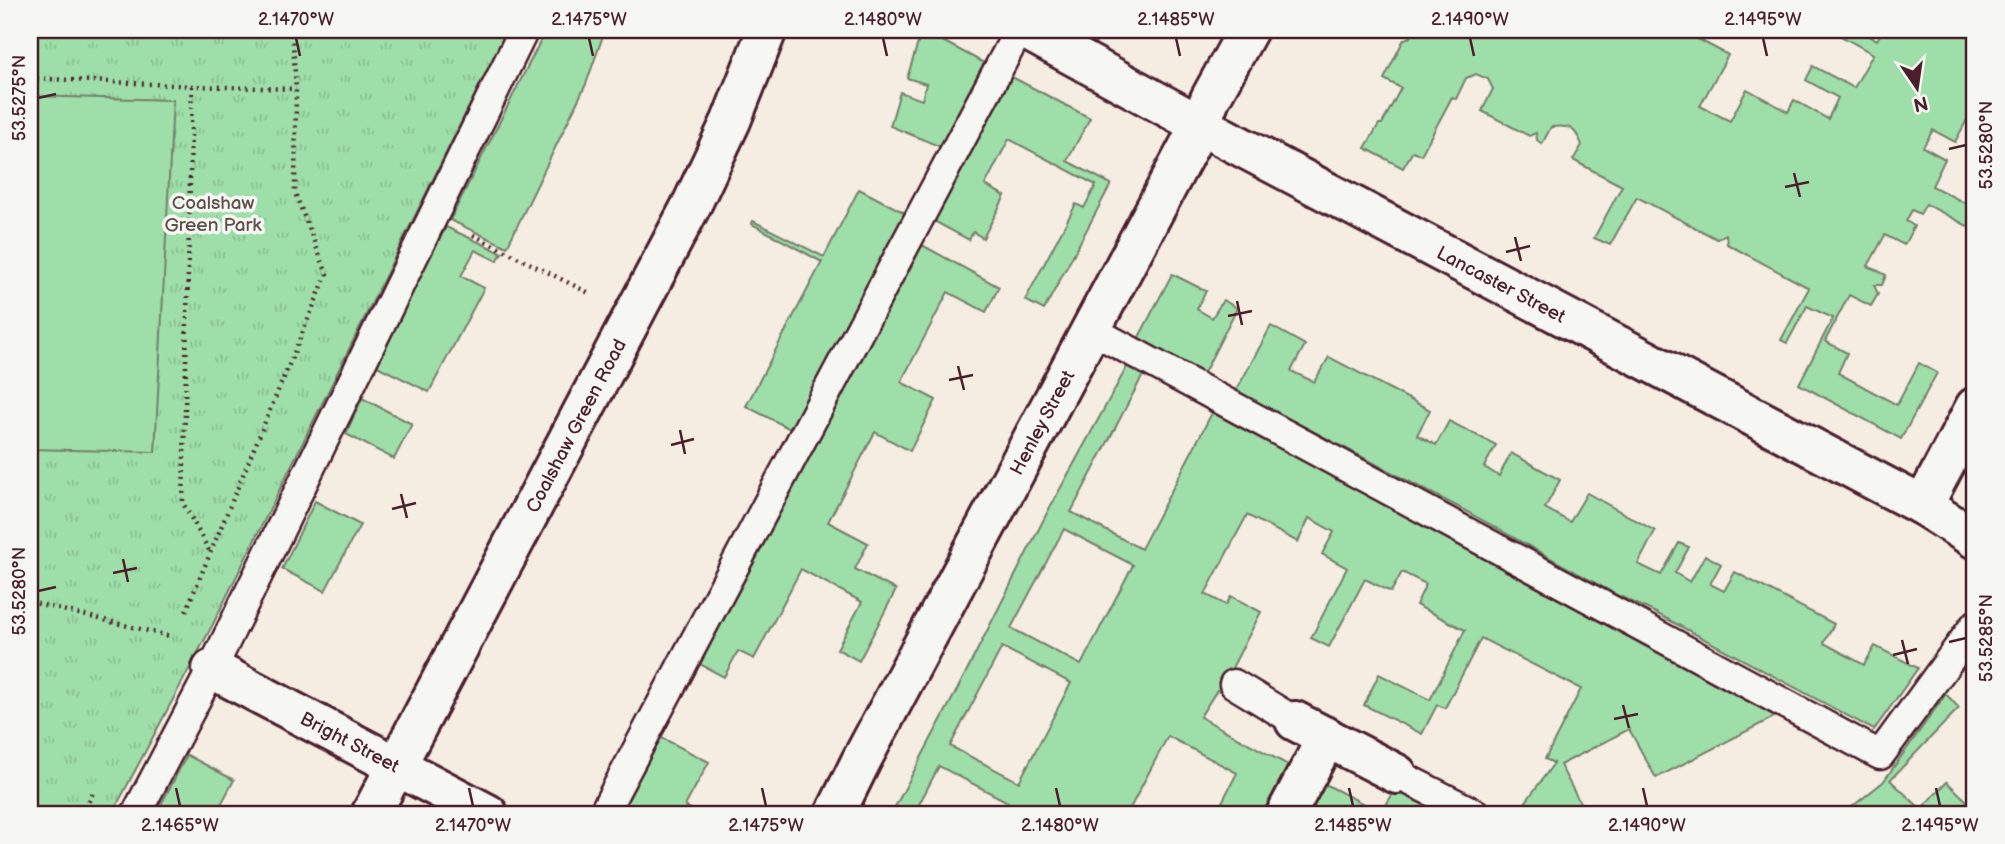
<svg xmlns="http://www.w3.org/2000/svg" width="2005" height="844" viewBox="0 0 2005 844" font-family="'Balsamiq Sans',sans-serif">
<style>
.park{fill:url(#park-tufts);stroke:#747f6a;stroke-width:2}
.garden{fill:#9edfa9;stroke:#747f6a;stroke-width:2;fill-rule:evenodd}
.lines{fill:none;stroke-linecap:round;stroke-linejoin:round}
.service-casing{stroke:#4a1f2b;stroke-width:33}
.minor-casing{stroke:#4a1f2b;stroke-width:44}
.secondary-casing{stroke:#4a1f2b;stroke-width:44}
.path{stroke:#4a1f2b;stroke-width:4.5;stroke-dasharray:2 5;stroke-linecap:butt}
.service{stroke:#f6f6f2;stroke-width:28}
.minor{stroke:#f6f6f2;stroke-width:38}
.secondary{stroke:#f6f6f2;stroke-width:38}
.ticks{fill:none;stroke:#4a1f2b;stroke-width:2.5}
.labels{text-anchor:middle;stroke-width:7;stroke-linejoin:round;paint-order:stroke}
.park-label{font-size:19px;fill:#5f4f4a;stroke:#f6f6f2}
.street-label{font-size:19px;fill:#4a1f2b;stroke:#f6f6f2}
.neatline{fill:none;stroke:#4a1f2b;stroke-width:2.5}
.ticks-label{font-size:18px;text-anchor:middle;fill:#4a1f2b}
</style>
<defs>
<pattern id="park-tufts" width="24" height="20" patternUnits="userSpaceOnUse" patternTransform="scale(1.75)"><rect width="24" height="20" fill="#9edfa9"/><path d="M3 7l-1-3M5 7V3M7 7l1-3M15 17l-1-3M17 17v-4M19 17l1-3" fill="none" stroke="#8abf92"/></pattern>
</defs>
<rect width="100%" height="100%" fill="#f5ede2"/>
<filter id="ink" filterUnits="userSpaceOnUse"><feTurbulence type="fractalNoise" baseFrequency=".0143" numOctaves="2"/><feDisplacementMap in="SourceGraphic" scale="14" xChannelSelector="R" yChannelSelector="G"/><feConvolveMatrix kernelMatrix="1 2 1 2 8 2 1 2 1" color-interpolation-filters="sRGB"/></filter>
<g filter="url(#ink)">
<polygon class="park" points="30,30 489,30 504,36 212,626 112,814 30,814"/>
<g class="garden">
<polygon points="546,30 605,30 586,84 507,247 450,220"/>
<polygon points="922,30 984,63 941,147 890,126 900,92 922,100 926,84 907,78"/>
<path d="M1409,30H1681L1728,55L1700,106L1730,121L1747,89L1788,112L1794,100L1828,119L1838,98L1806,80L1813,66L1854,88L1873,54L1830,30H1858L1877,40L1883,30H1975V54L1969,65L1975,77V95H1970L1975,105L1955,142L1933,130L1923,147L1945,159L1932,186L1975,208V230L1926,204L1920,214L1912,210L1906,221L1914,226L1904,245L1885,235L1868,266L1886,275L1882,285H1874L1878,294L1871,306L1849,295L1825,341L1847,353L1838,373L1897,405L1919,363L1937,373L1901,439L1799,384L1833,318L1807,306L1787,343L1781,340L1809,288L1727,244L1726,234L1717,239L1637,197L1610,245L1594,238L1622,186L1573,160L1582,145C1575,127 1569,125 1551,127L1542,144L1537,140L1536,133L1529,136L1482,111L1493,89L1488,79L1476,74L1466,78L1456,99L1452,97L1421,155L1413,151L1403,168L1365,148L1379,124H1382L1401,88L1384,79L1404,39L1411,37Z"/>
<polygon points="1012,77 1090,118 1067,161 1111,184 1044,310 1025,300 1076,204 1084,208 1096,185 1009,139 985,185 1005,196 983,238 973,232 969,240 934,221"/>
<polygon points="30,96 173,100 155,452 30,449"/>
<polygon points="859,189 905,213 790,429 746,406 822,262 752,224 753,221 824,257"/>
<polygon points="446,227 502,253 497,261 475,250 461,276 484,288 429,392 377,366 410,296"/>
<polygon points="922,245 999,287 986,312 948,292 901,382 936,400 910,451 875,432 828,522 868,543 855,569 896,590 859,661 837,649 862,602 801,569 754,659 738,651 724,677 698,663"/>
<polygon points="1172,274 1206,291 1197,309 1212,318 1223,300 1237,308 1204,373 1138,339"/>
<polygon points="1271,326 1305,345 1291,371 1314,382 1329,357 1430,410 1417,435 1436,445 1449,421 1496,445 1484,467 1499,476 1511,453 1560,480 1545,508 1570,522 1587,493 1655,531 1638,564 1661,575 1679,543 1689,547 1675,573 1690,582 1705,555 1721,564 1710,584 1724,591 1735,572 1834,624 1824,643 1864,665 1875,646 1918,668 1874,730 1654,612 1619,596 1462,509 1236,391"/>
<path d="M1128,365L1144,373L1071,512L1141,549L1214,409L1780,714L1656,778L1629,729L1560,765L1586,814H1517L1554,763L1545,759L1581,689L1481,638L1445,708L1437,705L1422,734L1364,705L1379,674L1430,700L1465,630L1416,605L1426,584L1402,572L1391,592L1365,579L1329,647L1311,638L1347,568L1322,554L1334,532L1309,518L1298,542L1247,515L1205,594L1226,605L1231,596L1261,612L1220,691L1217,690L1200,717L1288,765L1262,814H1216L1237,773L1168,736L1127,814H1002L1008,802L939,766L914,814H910L895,807L958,688L1048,511ZM1064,529L1133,565L1081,665L1011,628ZM1002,647L1071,683L1019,782L950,746Z"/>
<polygon points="362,398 412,424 394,459 346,434"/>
<polygon points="315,501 360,525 325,591 282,569"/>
<polygon points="1946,694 1959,708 1890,780 1921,809 1947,782 1975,809 1975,814 1843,814 1883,782"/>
<polygon points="660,737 709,762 685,806 700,814 618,814"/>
<polygon points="187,755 234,780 216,814 156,814"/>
<polygon points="1327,785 1381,813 1397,787 1450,814 1306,814 1320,787"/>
</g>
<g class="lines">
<defs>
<g id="service">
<polyline points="1090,329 1880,755 1975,625"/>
<polyline points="1234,684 1295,721"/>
<polyline points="1397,774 1476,814"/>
<polyline points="136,814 212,669 524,30"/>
<polyline points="603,814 1019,30"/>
</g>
<g id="minor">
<path id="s1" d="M1026,30L1200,125L1923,506L1975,539"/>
<polyline points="1923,506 1975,407"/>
<path id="s2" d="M212,669L488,814"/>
<polyline points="1295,721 1397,774"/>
<path id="s3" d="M835,814L861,761L1200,125L1210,99L1248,30"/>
<polyline points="1286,814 1327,737"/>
</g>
<g id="secondary">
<path id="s4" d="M371,814L692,204L731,121L767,30"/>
</g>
</defs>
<use href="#service" class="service-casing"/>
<use href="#minor" class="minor-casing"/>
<use href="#secondary" class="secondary-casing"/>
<g class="path">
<polyline points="1751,39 1757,30"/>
<polyline points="30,78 192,86 296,89"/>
<polyline points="192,86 183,503 211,554"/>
<polyline points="473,235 591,294"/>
<polyline points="30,602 173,637"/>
<polyline points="186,611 327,274 295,193 296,89 292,30"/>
<polyline points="82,814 93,793"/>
</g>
<use href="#service" class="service"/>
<use href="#minor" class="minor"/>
<use href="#secondary" class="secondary"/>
</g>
</g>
<path class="ticks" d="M296,38L300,56M589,38L593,56M883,38L887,56M1176,38L1180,56M1470,38L1474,56M1763,38L1767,56M38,98L56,94M1949,149L1966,145M1794,173L1800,197M1785,187L1809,182M1515,237L1521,261M1506,252L1530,246M1237,301L1242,325M1228,316L1252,311M958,366L964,390M949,380L973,375M680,430L685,454M671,445L694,439M401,494L407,518M392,509L416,503M123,559L128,582M113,573L137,568M38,591L56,587M1902,640L1908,664M1949,642L1966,638M1893,655L1917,649M1623,705L1629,728M1614,719L1638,714M176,788L180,806M469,788L473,806M762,788L766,806M1056,788L1060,806M1349,788L1353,806M1643,788L1647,806M1936,788L1940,806"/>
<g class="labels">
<g class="park-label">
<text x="213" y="209">Coalshaw<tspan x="213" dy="22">Green Park</tspan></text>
</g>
<g class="street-label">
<text dy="7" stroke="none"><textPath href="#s1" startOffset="539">Lancaster Street</textPath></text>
<text dy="7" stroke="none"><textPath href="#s3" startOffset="443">Henley Street</textPath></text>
<text dy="7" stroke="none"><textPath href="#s4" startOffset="439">Coalshaw Green Road</textPath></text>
<text dy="7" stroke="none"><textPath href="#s2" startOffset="156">Bright Street</textPath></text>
</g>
</g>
<rect width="2005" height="844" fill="none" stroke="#f6f6f2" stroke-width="77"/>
<g transform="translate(1917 88) rotate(167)" stroke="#f6f6f2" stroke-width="5" paint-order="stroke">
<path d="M0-5L12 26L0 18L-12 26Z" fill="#4a1f2b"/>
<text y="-10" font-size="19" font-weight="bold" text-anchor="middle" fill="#4a1f2b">N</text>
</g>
<rect x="38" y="38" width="1928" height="768" class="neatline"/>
<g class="ticks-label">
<text x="296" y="25">2.1470°W</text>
<text x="589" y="25">2.1475°W</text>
<text x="883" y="25">2.1480°W</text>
<text x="1176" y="25">2.1485°W</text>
<text x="1470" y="25">2.1490°W</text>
<text x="1763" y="25">2.1495°W</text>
<text transform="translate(19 98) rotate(-90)" y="6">53.5275°N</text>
<text transform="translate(1986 145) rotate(-90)" y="6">53.5280°N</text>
<text transform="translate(19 591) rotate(-90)" y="6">53.5280°N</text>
<text transform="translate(1986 638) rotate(-90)" y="6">53.5285°N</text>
<text x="180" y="831">2.1465°W</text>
<text x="473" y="831">2.1470°W</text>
<text x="766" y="831">2.1475°W</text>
<text x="1060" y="831">2.1480°W</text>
<text x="1353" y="831">2.1485°W</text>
<text x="1647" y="831">2.1490°W</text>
<text x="1940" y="831">2.1495°W</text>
</g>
</svg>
